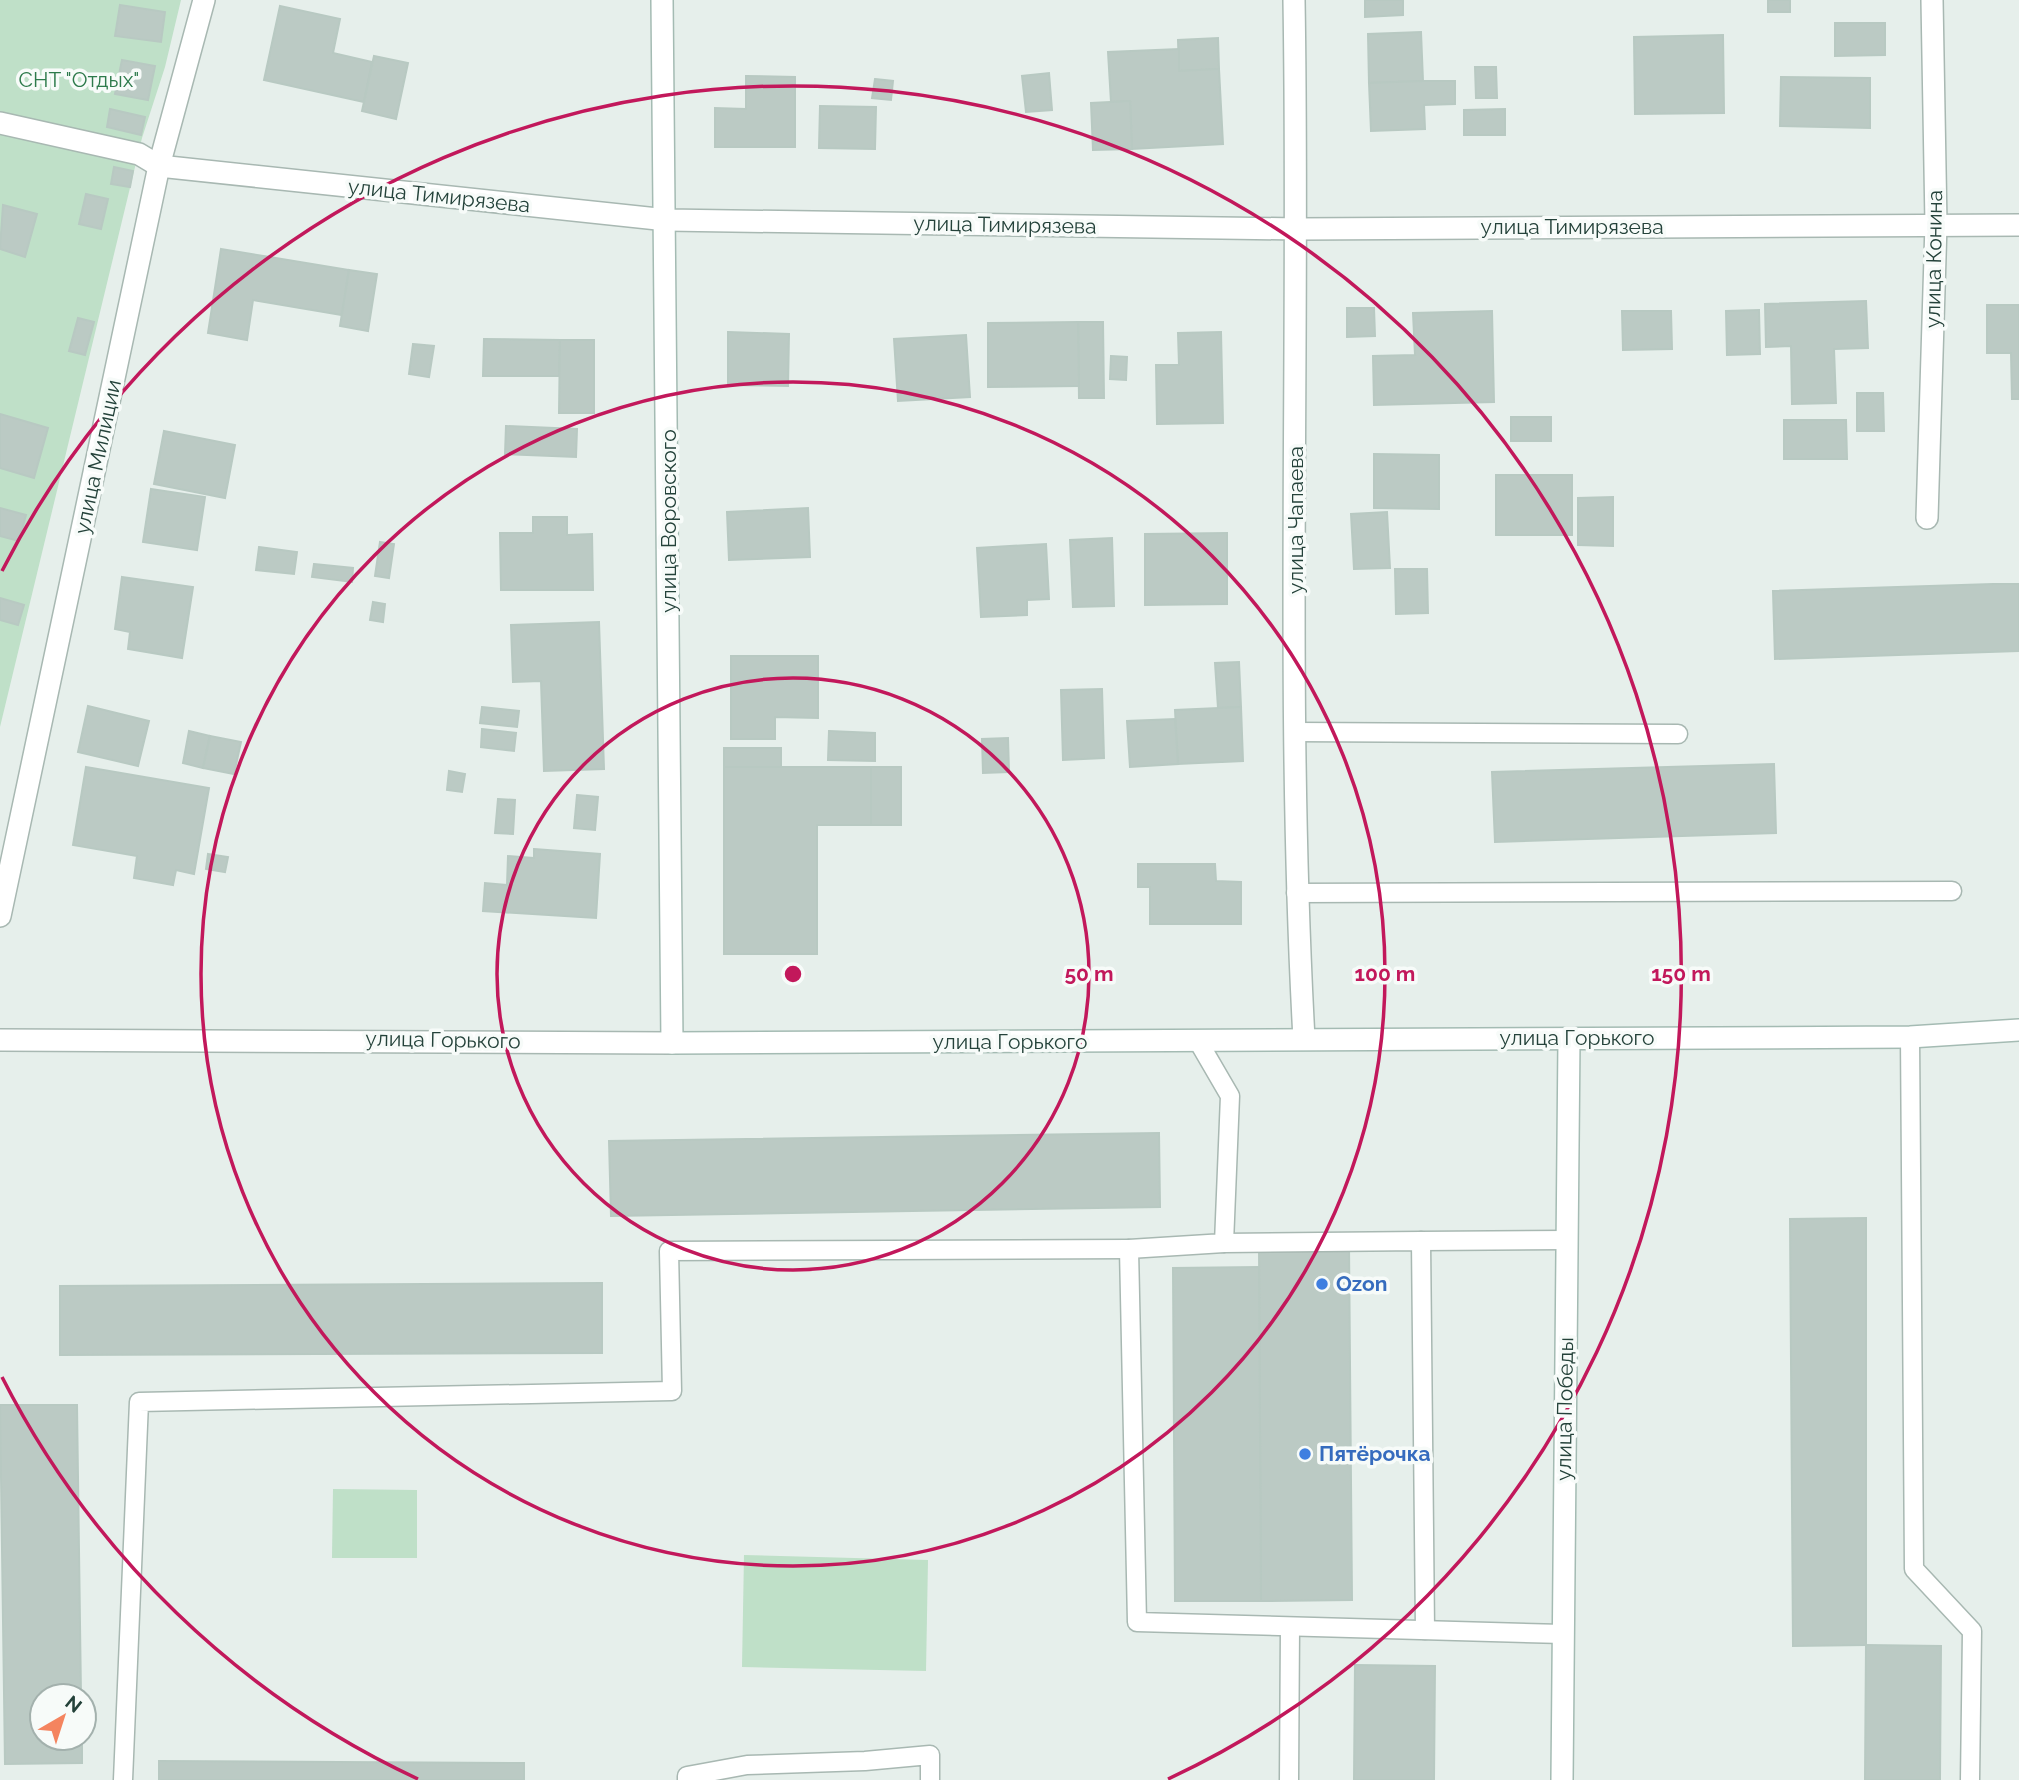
<svg xmlns="http://www.w3.org/2000/svg" width="2019" height="1780" viewBox="0 0 2019 1780" font-family="Raleway,sans-serif">
<style>
.green{fill:#bfe0c8}
.building{fill:#bbcac4;stroke:#b8c9c2;stroke-width:2}
.lines{fill:none;stroke-linecap:round;stroke-linejoin:round}
.lane-casing{stroke:#a8b8b2;stroke-width:21}
.street-casing{stroke:#a8b8b2;stroke-width:24}
.secondary-casing{stroke:#a4bbb3;stroke-width:24}
.lane{stroke:#fff;stroke-width:18}
.street{stroke:#fff;stroke-width:21}
.secondary{stroke:#fff;stroke-width:21}
.ring{fill:none;stroke:#c2185b;stroke-width:3.5}
.shop-dot{fill:#3f7fe0;stroke:#f7fbf9;stroke-width:2.5}
.labels{text-anchor:middle;stroke-width:7;stroke-linejoin:round;paint-order:stroke}
.park-label{font-size:21px;fill:#2d7a4b;stroke:#f7fbf9}
.street-label{font-size:21px;fill:#24423a;stroke:#f7fbf9}
.shop-label{font-size:21px;font-weight:bold;fill:#366cbe;stroke:#f7fbf9;text-anchor:start}
.centre{fill:#c2185b;stroke:#f7fbf9;stroke-width:3.5}
.ring-label{font-size:21px;text-anchor:middle;font-weight:bold;fill:#c2185b;stroke:#f7fbf9;stroke-width:7;stroke-linejoin:round;paint-order:stroke}
</style>
<rect width="100%" height="100%" fill="#e6efeb"/>
<g class="green">
<polygon points="0,0 181,0 165,67 142,138 0,727"/>
<polygon points="333,1489 417,1490 417,1558 332,1558"/>
<polygon points="744,1555 928,1560 926,1671 742,1667"/>
</g>
<g class="building">
<polygon points="1365,0 1403,0 1403,15 1365,17"/>
<rect x="1768" y="0" width="22" height="12"/>
<polygon points="120,5 165,12 161,42 115,36"/>
<polygon points="280,6 340,19 333,53 372,62 364,102 264,80"/>
<polygon points="1835,23 1885,23 1885,55 1835,56"/>
<polygon points="1421,32 1423,81 1369,83 1368,34"/>
<polygon points="1723,35 1724,113 1635,114 1634,37"/>
<polygon points="1218,38 1219,69 1179,71 1178,40"/>
<polygon points="1179,49 1179,71 1219,69 1223,144 1132,149 1130,101 1111,102 1108,52"/>
<polygon points="374,56 408,63 396,119 362,111"/>
<polygon points="122,60 155,66 148,100 115,94"/>
<polygon points="1475,67 1496,67 1497,98 1476,98"/>
<polygon points="1049,73 1052,110 1026,112 1022,76"/>
<polygon points="746,76 795,77 795,147 715,147 715,108 746,109"/>
<polygon points="1781,77 1870,78 1870,128 1780,126"/>
<polygon points="875,79 893,81 891,100 872,98"/>
<polygon points="1423,81 1455,81 1455,104 1424,105 1425,129 1371,131 1369,83"/>
<polygon points="1130,101 1132,149 1093,150 1091,103"/>
<polygon points="820,106 876,107 875,149 819,148"/>
<polygon points="110,109 145,117 141,135 107,127"/>
<polygon points="1505,109 1505,135 1464,135 1464,110"/>
<polygon points="114,167 133,171 130,187 111,184"/>
<polygon points="86,194 108,199 101,229 79,224"/>
<polygon points="3,205 37,214 25,257 0,249"/>
<polygon points="221,249 349,270 342,315 253,300 247,340 208,333"/>
<polygon points="349,270 377,274 368,331 340,326"/>
<polygon points="1866,301 1868,348 1834,349 1836,403 1792,404 1791,346 1766,347 1765,304"/>
<polygon points="1987,305 2019,305 2019,399 2012,399 2011,353 1987,353"/>
<polygon points="1347,308 1374,308 1375,336 1347,337"/>
<polygon points="1759,310 1760,354 1727,355 1726,311"/>
<polygon points="1492,311 1494,402 1374,405 1373,356 1415,355 1413,313"/>
<polygon points="1622,311 1671,311 1672,349 1623,350"/>
<polygon points="78,318 94,322 85,355 69,351"/>
<polygon points="1078,322 1103,322 1104,398 1079,398"/>
<polygon points="1078,322 1079,386 988,387 988,323"/>
<polygon points="728,332 789,334 788,386 728,385"/>
<polygon points="1221,332 1223,423 1157,424 1156,365 1179,365 1178,333"/>
<polygon points="966,335 970,397 898,401 894,339"/>
<polygon points="484,339 560,340 559,376 483,376"/>
<polygon points="560,340 594,340 594,413 559,413"/>
<polygon points="413,344 434,346 429,377 409,374"/>
<polygon points="1111,356 1127,357 1126,380 1110,379"/>
<polygon points="1857,393 1883,393 1884,431 1857,431"/>
<polygon points="0,414 48,428 34,478 0,468"/>
<rect x="1511" y="417" width="40" height="24"/>
<polygon points="1784,420 1846,420 1847,459 1784,459"/>
<polygon points="506,426 577,429 576,457 505,454"/>
<polygon points="164,431 235,445 225,498 154,484"/>
<polygon points="1374,454 1439,455 1439,509 1374,508"/>
<rect x="1496" y="475" width="76" height="60"/>
<polygon points="151,489 205,497 197,550 143,542"/>
<polygon points="1613,497 1613,546 1578,545 1578,498"/>
<polygon points="0,508 26,515 19,541 0,536"/>
<polygon points="808,508 810,557 729,560 727,512"/>
<polygon points="1387,512 1390,568 1354,569 1351,514"/>
<polygon points="533,517 567,517 567,535 592,534 593,590 501,590 500,533 533,533"/>
<polygon points="1227,533 1227,604 1145,605 1145,534"/>
<polygon points="1112,538 1114,606 1073,607 1070,540"/>
<polygon points="380,542 394,544 389,578 375,576"/>
<polygon points="1046,544 1049,599 1027,600 1027,615 981,617 977,548"/>
<polygon points="259,547 297,552 294,574 256,570"/>
<polygon points="314,564 353,568 352,582 312,577"/>
<polygon points="1395,569 1427,569 1428,613 1396,614"/>
<polygon points="122,577 193,587 182,658 128,649 130,632 115,629"/>
<polygon points="1993,584 2019,584 2019,651 1775,659 1773,591"/>
<polygon points="0,598 24,605 18,625 0,620"/>
<polygon points="373,602 385,604 383,622 370,620"/>
<polygon points="599,622 604,769 544,771 541,681 513,682 511,625"/>
<polygon points="731,656 818,656 818,718 775,717 775,739 731,739"/>
<polygon points="1239,662 1241,707 1218,708 1215,663"/>
<polygon points="1102,689 1104,758 1063,760 1061,690"/>
<polygon points="88,706 149,721 138,766 78,752"/>
<polygon points="482,707 519,711 517,727 480,723"/>
<polygon points="1241,707 1243,761 1178,764 1175,710"/>
<polygon points="1175,719 1178,764 1130,767 1127,721"/>
<polygon points="482,729 516,733 514,751 481,747"/>
<polygon points="189,731 210,736 203,768 183,763"/>
<polygon points="829,731 875,733 875,761 828,760"/>
<polygon points="210,736 241,742 234,774 203,768"/>
<polygon points="1008,738 1009,772 983,773 982,739"/>
<polygon points="724,748 781,748 781,768 724,767"/>
<polygon points="1774,764 1776,833 1495,842 1492,772"/>
<polygon points="86,767 209,788 194,874 176,870 173,885 134,878 137,856 73,845"/>
<polygon points="724,767 871,767 871,825 817,825 817,954 724,954"/>
<rect x="871" y="767" width="30" height="58"/>
<polygon points="449,771 465,774 462,792 447,790"/>
<polygon points="577,795 598,797 595,830 574,828"/>
<polygon points="498,799 515,800 513,834 495,833"/>
<polygon points="534,849 600,854 596,918 483,911 485,883 507,885 508,856 534,858"/>
<polygon points="208,854 228,857 225,872 206,869"/>
<polygon points="1138,864 1215,864 1216,881 1241,882 1241,924 1150,924 1150,887 1138,887"/>
<polygon points="1159,1133 1160,1207 611,1216 609,1141"/>
<polygon points="1866,1218 1866,1645 1793,1646 1790,1219"/>
<polygon points="1259,1245 1349,1245 1352,1600 1261,1601"/>
<polygon points="1259,1267 1261,1601 1175,1601 1173,1268"/>
<polygon points="602,1283 602,1353 60,1355 60,1286"/>
<polygon points="0,1405 77,1405 81,1696 42,1696 42,1738 82,1738 82,1763 5,1764"/>
<polygon points="1866,1645 1941,1646 1940,1780 1865,1780"/>
<polygon points="1355,1665 1435,1666 1434,1780 1354,1780"/>
<polygon points="159,1761 524,1763 524,1780 159,1780"/>
</g>
<g class="lines">
<defs>
<g id="lane">
<polyline points="1294,732 1678,734"/>
<polyline points="1296,893 1952,891"/>
<polyline points="1910,1037 1914,1569 1972,1631 1970,1780"/>
<polyline points="1198,1041 1230,1096 1224,1243 1129,1249 1137,1622 1563,1634"/>
<polyline points="1421,1241 1567,1240"/>
<polyline points="1224,1243 1421,1241 1425,1630"/>
<polyline points="123,1780 139,1402 672,1391 669,1251 1129,1249"/>
<polyline points="687,1780 687,1776 747,1765 865,1761 930,1755 930,1780"/>
<polyline points="1289,1780 1290,1627"/>
</g>
<g id="street">
<path d="M1294,0C1300,346 1285,693 1304,1039"/>
<polyline points="0,123 139,154 159,166 667,220 1298,229 2019,225"/>
<polyline points="1927,518 1936,224 1932,0"/>
<polyline points="0,916 159,166 204,0"/>
<polyline points="0,1040 672,1043"/>
</g>
<g id="secondary">
<polyline points="662,0 672,1043 1910,1037 2019,1030"/>
<polyline points="1562,1780 1569,1039"/>
</g>
</defs>
<use href="#lane" class="lane-casing"/>
<use href="#street" class="street-casing"/>
<use href="#secondary" class="secondary-casing"/>
<use href="#lane" class="lane"/>
<use href="#street" class="street"/>
<use href="#secondary" class="secondary"/>
</g>
<g class="ring">
<circle cx="793" cy="974" r="296"/>
<circle cx="793" cy="974" r="592"/>
<path d="M418 1779A888 888 0 0 1 2 1377M2 571A888 888 0 1 1 1168 1779"/>
</g>
<g class="shop-dot">
<circle cx="1322" cy="1284" r="7"/>
<circle cx="1305" cy="1454" r="7"/>
</g>
<g class="labels">
<g class="park-label">
<text x="79" y="87">СНТ "Отдых"</text>
</g>
<g class="street-label">
<text transform="translate(439 196) rotate(6)" y="7">улица Тимирязева</text>
<text transform="translate(1005 225) rotate(1)" y="7">улица Тимирязева</text>
<text x="1572" y="234">улица Тимирязева</text>
<text transform="translate(1934 259) rotate(-89)" y="7">улица Конина</text>
<text transform="translate(98 457) rotate(-78)" y="7">улица Милиции</text>
<text transform="translate(1296 520) rotate(-90)" y="7">улица Чапаева</text>
<text transform="translate(669 521) rotate(-90)" y="7">улица Воровского</text>
<text x="1577" y="1045">улица Горького</text>
<text transform="translate(443 1040) rotate(1)" y="7">улица Горького</text>
<text x="1010" y="1049">улица Горького</text>
<text transform="translate(1565 1409) rotate(-89)" y="7">улица Победы</text>
</g>
<g class="shop-label">
<text x="1336" y="1291">Ozon</text>
<text x="1319" y="1461">Пятёрочка</text>
</g>
</g>
<circle cx="793" cy="974" r="10" class="centre"/>
<g class="ring-label">
<text x="1089" y="981">50 m</text>
<text x="1385" y="981">100 m</text>
<text x="1681" y="981">150 m</text>
</g>
<g transform="translate(63 1717) rotate(39)"><circle r="33" fill="#f7fbf9" stroke="#a3b1ad" stroke-width="2"/>
<path d="M0-5L12 26L0 18L-12 26Z" fill="#f4845f"/>
<text y="-10" font-size="19" font-weight="bold" text-anchor="middle" fill="#24423a">N</text>
</g>
</svg>
